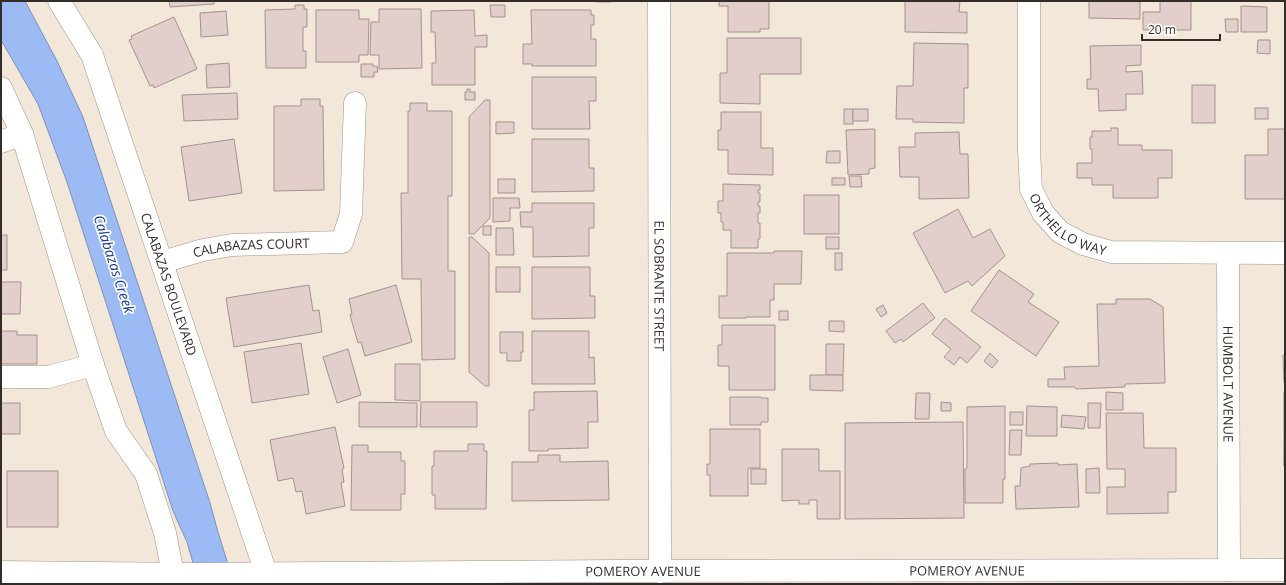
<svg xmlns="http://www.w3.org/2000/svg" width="1286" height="585" viewBox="0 0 1286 585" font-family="'Open Sans',sans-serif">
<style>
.water{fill:#9cbbf5;stroke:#7c90b8}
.building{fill:#e2cecb;stroke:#a4928f}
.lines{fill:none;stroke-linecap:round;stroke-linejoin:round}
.minor-casing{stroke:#9f9488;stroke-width:23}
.minor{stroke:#fff;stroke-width:22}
.labels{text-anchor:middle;stroke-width:3.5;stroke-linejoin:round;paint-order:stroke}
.street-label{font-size:13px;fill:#322d28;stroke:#fff}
.water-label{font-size:14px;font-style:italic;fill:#15398b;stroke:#fff}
</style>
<rect width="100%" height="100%" fill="#f3e7da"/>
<polygon class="water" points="1,1 25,1 57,61 83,117 210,503 218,532 234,584 199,584 187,542 173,511 67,182 38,104 1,40"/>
<g class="building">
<polygon points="169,1 214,1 214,4 170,7"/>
<polygon points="595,1 611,1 611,2 596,2"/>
<polygon points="719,1 769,1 769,29 760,29 760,32 728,32 728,6 719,6"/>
<polygon points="905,1 968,1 960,1 959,12 967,12 967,33 905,32"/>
<polygon points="1089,1 1140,1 1140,19 1089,18"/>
<polygon points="1160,1 1191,1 1191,30 1143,30 1143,12 1160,12"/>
<polygon points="295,5 304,5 304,9 307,9 307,27 303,27 303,51 306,51 306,68 266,68 265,10 295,9"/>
<polygon points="490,5 505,5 505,17 491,17"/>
<polygon points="1241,6 1267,7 1267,32 1241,32"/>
<polygon points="379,9 421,9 422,68 379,69 379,55 370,55 371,22 379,22"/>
<polygon points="316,10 359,10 359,19 369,19 368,55 359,55 359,62 316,62"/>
<polygon points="474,10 475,36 487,35 487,47 475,47 475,85 432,85 432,63 436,63 435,32 431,32 431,11"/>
<polygon points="531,10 591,10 591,15 594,15 594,25 591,25 591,39 596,39 596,66 532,66 532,64 523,64 523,44 532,44"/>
<polygon points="226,11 228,35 201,37 200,13"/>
<polygon points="174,17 197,69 154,88 153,85 150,86 129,40 132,39 131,36"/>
<polygon points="1225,19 1238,19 1238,32 1226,32"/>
<polygon points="727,38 801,38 801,74 760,74 760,104 720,103 720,73 727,73"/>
<polygon points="1258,40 1270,40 1270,54 1257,53"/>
<polygon points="914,43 968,44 968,88 964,88 964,123 913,122 913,119 896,119 897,86 913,86"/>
<polygon points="1141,45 1141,65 1126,66 1126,72 1142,71 1143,94 1126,94 1126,110 1099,111 1098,89 1087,89 1087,79 1091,79 1090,46"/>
<polygon points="229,63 230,87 207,88 206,65"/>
<polygon points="361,64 373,64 373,66 377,66 378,72 374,72 374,77 361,77"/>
<polygon points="532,77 596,77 596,101 589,101 590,129 532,129"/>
<rect x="1192" y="85" width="23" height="38"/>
<polygon points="467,89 470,89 470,92 475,92 475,100 465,100 465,92 467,92"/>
<polygon points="237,93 238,119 184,121 182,95"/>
<polygon points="301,99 320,99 320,106 323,106 324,190 274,191 274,106 301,106"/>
<polygon points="485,100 490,100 490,218 474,234 469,234 469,117"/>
<polygon points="410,103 427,103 427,111 452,111 452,196 448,196 448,271 455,271 455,359 422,360 421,279 402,279 401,193 408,193 408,111 410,111"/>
<rect x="1255" y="108" width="13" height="11"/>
<rect x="844" y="109" width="9" height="15"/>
<rect x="853" y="109" width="15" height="12"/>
<polygon points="721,112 761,112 761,148 773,148 773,175 728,174 728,150 718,150 718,130 721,130"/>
<polygon points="496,122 514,122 514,133 496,134"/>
<polygon points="1111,128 1118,128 1118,145 1142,145 1142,150 1172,150 1172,178 1158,178 1158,198 1113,198 1113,185 1092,185 1092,178 1077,178 1077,163 1092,163 1092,149 1090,149 1090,137 1092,137 1092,131 1111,131"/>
<polygon points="875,129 875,168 869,169 869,174 848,175 846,130"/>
<polygon points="1268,129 1285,129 1285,199 1245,199 1245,155 1268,155"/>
<polygon points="959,132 960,154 968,154 969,198 919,199 919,177 900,177 899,147 915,147 915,133"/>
<polygon points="234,139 242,193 189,201 181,147"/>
<polygon points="532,139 589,139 589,168 594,168 594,191 532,192"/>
<polygon points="827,151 840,151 840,163 826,163"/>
<polygon points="849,176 861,176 862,187 850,187"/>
<rect x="832" y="178" width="13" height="7"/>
<rect x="498" y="179" width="17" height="14"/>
<polygon points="723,184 760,185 760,190 758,190 758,193 760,193 760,202 758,202 758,206 760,206 760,213 758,213 758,223 760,223 760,239 758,239 758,248 731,248 731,230 723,230 723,222 721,222 721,213 718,213 718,201 723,201"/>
<rect x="804" y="195" width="35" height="39"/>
<polygon points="493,198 519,198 520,208 510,208 510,221 493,222"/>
<polygon points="532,203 594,203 594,228 589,228 589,256 533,257 533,227 521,227 520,212 532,212"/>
<polygon points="958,209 973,238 990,229 1005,256 972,286 968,281 945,293 913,233"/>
<rect x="483" y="226" width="8" height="9"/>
<polygon points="496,228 513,228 514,255 496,255"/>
<rect x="1" y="235" width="6" height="35"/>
<polygon points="469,237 472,237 489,253 489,386 485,386 469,372"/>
<rect x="826" y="237" width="13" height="12"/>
<polygon points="774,251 802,251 801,284 774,284 774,300 770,300 770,317 746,317 746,318 719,318 719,296 727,296 727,253 774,253"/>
<rect x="835" y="253" width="7" height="17"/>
<rect x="496" y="267" width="24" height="25"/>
<polygon points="532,267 590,267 590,296 595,296 595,318 532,319"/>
<polygon points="999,270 1034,294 1028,302 1059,322 1036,356 971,311"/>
<polygon points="1,282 21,282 20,314 1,314"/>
<polygon points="309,285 313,311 319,310 322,332 234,347 226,298"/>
<polygon points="396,285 412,342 365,356 361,342 358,343 350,315 352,314 349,299"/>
<polygon points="1116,299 1150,299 1163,307 1165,383 1125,384 1125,387 1076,389 1075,387 1048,387 1048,379 1065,379 1064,367 1099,366 1097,304 1116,304"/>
<polygon points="923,303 935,318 903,342 901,339 895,343 886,331"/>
<polygon points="883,305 887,313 881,317 876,309"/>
<rect x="779" y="311" width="9" height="9"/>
<polygon points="945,318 981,347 967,363 960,357 954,365 944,357 951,349 932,334"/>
<polygon points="829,321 844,321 844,332 829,331"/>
<polygon points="722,325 775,325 775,390 729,390 729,366 718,366 718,345 722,345"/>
<polygon points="1,331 17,331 17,335 37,335 37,364 1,364"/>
<polygon points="532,331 589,331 589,358 594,357 595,384 532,384"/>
<polygon points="500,332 523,332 523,352 521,352 521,361 507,361 507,353 500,353"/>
<polygon points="301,343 309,394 252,403 244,352"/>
<polygon points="826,344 844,344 843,375 826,375"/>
<polygon points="348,349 361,395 337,403 323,357"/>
<polygon points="990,353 998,361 992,368 984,361"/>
<polygon points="1283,355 1285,355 1285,383 1284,383"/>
<polygon points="395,364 420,364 420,401 395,400"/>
<polygon points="810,375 843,375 843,391 810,390"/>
<polygon points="597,391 598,422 588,422 588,448 548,449 548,451 529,451 529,410 534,410 534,392"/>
<polygon points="1106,392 1123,393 1123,410 1106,410"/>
<polygon points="1284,392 1285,392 1284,466"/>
<polygon points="916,393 930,393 929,419 915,419"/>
<polygon points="730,397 761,397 761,398 768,398 768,422 761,422 761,425 730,425"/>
<polygon points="359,402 417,403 417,427 359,427"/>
<polygon points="421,402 477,402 477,427 420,427"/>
<polygon points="941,402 951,403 951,411 941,411"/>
<rect x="1" y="403" width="19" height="31"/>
<polygon points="1088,403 1101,403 1100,428 1088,428"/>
<polygon points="1005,406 1005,479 1003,479 1003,503 965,503 965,469 967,468 967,407"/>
<polygon points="1027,406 1057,407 1057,436 1026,436"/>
<rect x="1010" y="412" width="13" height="13"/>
<polygon points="1106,413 1143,413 1144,448 1176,448 1176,492 1168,492 1168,513 1107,514 1107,487 1125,487 1125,469 1107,469"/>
<polygon points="1062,415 1086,417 1084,429 1061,427"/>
<polygon points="963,422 964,518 845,519 845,423"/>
<polygon points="335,427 344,468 342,469 344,482 341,483 345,506 306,514 302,491 296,492 293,478 278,481 270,440"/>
<polygon points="710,429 760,429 760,468 748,468 748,496 710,496 710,475 707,475 707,464 710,464"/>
<polygon points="1010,430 1022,430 1021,455 1009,455"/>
<polygon points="468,444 484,444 484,451 487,451 486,509 435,509 435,495 432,495 432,466 434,466 434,451 468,451"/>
<polygon points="352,445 368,445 368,452 401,452 401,461 405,461 405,494 401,494 401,510 351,510"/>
<polygon points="782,449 819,449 819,471 840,471 840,519 817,519 817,500 809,500 809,504 799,504 799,500 782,501"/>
<polygon points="538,455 560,455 560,462 608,461 609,500 512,501 512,462 538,462"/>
<polygon points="1058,463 1058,465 1077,464 1079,507 1016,509 1015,486 1020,486 1021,468 1030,466 1030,464"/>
<polygon points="1099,468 1100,493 1086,493 1086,469"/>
<rect x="751" y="469" width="15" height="15"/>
<rect x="7" y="471" width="51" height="56"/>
</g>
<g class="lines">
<defs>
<g id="minor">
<path id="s1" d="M59,1L92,55L266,573"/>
<path id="s2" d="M659,1L660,572"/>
<path id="s3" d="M1029,1V150L1031,189L1043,213L1060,232L1083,244L1111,252L1285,253"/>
<polyline points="1,88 22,134 93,365 116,431 146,474 165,533 173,574"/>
<polyline points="1,142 22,134"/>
<path id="s4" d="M1228,254L1229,570"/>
<path id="s5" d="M162,262L203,250L232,245L342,242L351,214L355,103"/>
<polyline points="1,377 48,377 93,365"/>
<path id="s6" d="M1,572L191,574L619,571L1285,570"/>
</g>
</defs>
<use href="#minor" class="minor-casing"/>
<use href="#minor" class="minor"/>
</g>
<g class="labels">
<g class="street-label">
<text dy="5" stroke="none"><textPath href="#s3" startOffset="242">ORTHELLO WAY</textPath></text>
<text dy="5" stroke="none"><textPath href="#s5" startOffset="91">CALABAZAS COURT</textPath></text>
<text dy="5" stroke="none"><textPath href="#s1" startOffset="305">CALABAZAS BOULEVARD</textPath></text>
<text dy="5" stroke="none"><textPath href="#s2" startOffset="285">EL SOBRANTE STREET</textPath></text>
<text dy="5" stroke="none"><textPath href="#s4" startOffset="130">HUMBOLT AVENUE</textPath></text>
<text dy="5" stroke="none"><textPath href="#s6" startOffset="966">POMEROY AVENUE</textPath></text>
<text dy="5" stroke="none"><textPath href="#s6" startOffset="642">POMEROY AVENUE</textPath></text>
</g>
<g class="water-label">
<text transform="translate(114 264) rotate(72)" y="5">Calabazas Creek</text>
</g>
</g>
<rect width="1286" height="585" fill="none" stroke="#322d28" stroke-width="4"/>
<path d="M1142 34v6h78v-6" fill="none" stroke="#322d28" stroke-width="2"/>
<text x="1148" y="34" font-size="12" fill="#322d28" stroke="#ffffff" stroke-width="3" paint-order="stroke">20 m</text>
</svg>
